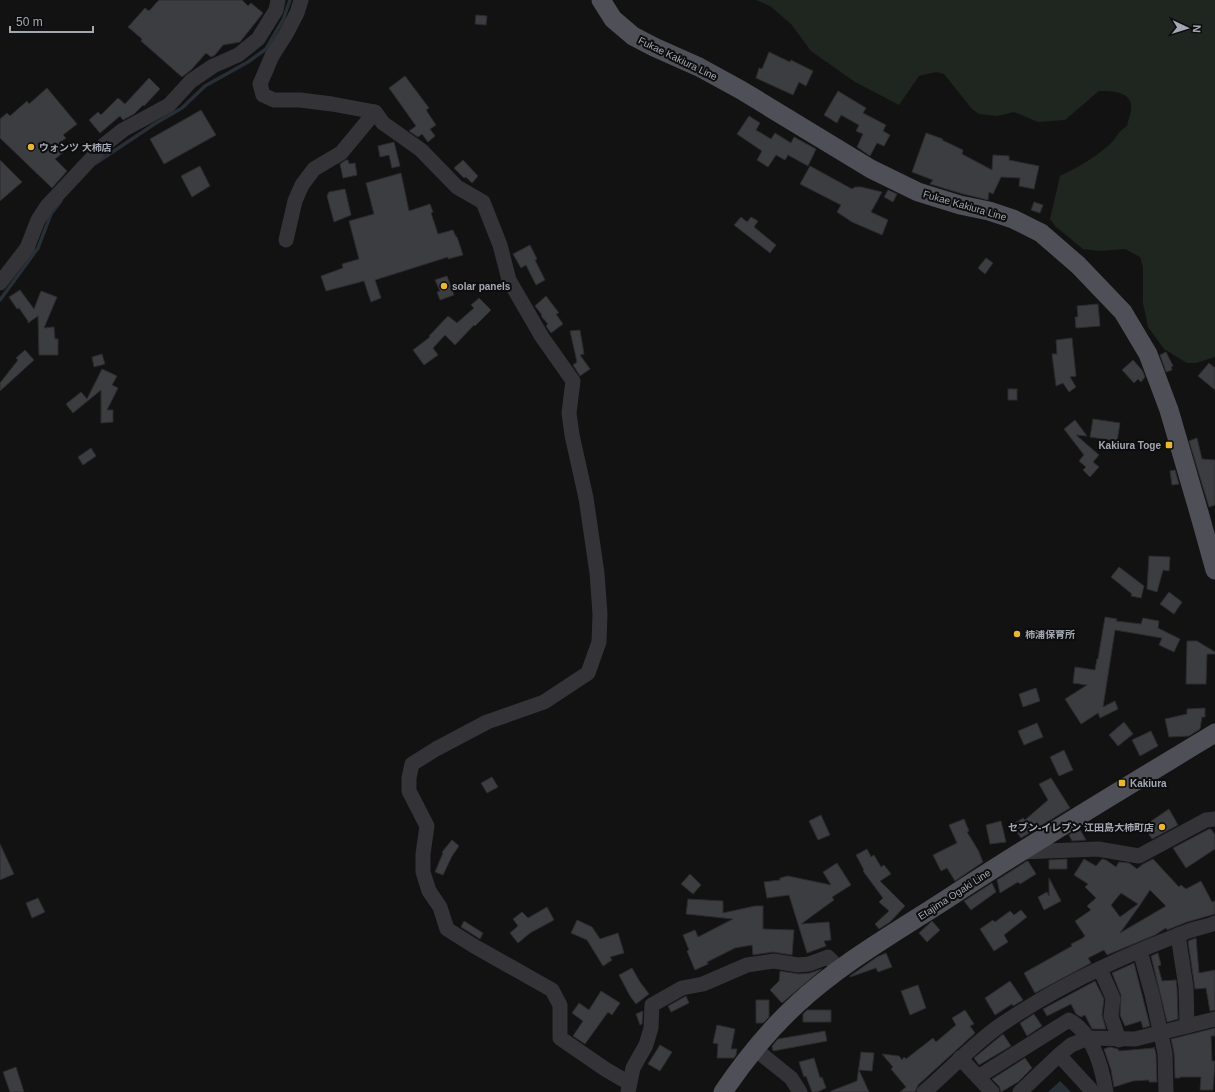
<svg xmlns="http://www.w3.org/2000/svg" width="1215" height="1092" viewBox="0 0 1215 1092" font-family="Arial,'Noto Sans JP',sans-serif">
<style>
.green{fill:#1e261f}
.water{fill:#292f36}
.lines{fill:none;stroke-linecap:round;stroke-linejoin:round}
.stream{stroke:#292f36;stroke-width:3.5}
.building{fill:#3c3d40;stroke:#2c2c2f;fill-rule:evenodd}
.minor{stroke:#333338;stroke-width:15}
.major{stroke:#4f5057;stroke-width:19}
.poi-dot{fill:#e9b534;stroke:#0d0d0e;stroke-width:1.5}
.labels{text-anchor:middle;stroke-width:4;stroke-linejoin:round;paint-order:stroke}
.street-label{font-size:10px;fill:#a4a8b3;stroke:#0d0d0e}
.poi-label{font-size:10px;font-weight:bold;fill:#a4a8b3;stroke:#0d0d0e;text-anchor:start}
</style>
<rect width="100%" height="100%" fill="#121213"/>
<path class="green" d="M756,0H1215V357L1196,363H1187L1164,349L1148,327L1143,303V267L1140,257L1125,249L1100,251L1083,249L1055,226L1050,219L1060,176C1077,168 1096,157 1110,144C1118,137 1116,133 1127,126C1128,121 1130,116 1131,111C1134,91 1112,91 1099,91L1065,120L1038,122L1014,112L997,116L979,114L972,109L944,74L936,72L919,76L899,105L855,82L811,51L791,24L770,6Z"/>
<polygon class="water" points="1060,1081 1071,1092 1048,1092"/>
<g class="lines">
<g class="stream">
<polyline points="96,163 156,123 182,108 205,86 248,62 266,49 283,20 290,0"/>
<polyline points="0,300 38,248 51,214 61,201"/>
</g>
</g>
<g class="building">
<polygon points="159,0 242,0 248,6 251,3 263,13 240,42 223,45 215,55 211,57 206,53 191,70 182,77 141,41 142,39 128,27 145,8 149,11"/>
<polygon points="476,15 487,16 486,25 475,24"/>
<polygon points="769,52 790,62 791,60 813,71 806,86 799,82 793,95 756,78 759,68 762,69"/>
<polygon points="405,76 429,108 426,110 436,125 430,129 435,136 428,142 422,134 418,137 409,131 416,126 389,88"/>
<polygon points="149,78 160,89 144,106 143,105 134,114 123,120 120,116 100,133 89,120 98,112 101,115 118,98 125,104"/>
<polygon points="47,88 77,124 63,135 66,138 59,143 65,151 55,159 67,171 52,188 0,138 0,119 7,113 10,116 27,101 29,104"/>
<polygon points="838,91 866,108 863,113 886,125 883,131 890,135 884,146 877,143 870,156 857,147 863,134 856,131 859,125 841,115 837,123 824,115"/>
<polygon points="201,110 216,135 164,164 150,139"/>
<polygon points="749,116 760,123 756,130 771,139 775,133 791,143 794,137 816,149 808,166 788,155 785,160 776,155 768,167 757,160 762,151 737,134"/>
<polygon points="926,133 943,139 942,140 963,150 962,154 992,170 993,155 1009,156 1009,160 1039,166 1034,189 1019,186 1020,178 1001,177 993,194 989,192 988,200 963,194 930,184 933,180 912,172"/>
<polygon points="394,142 400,166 392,168 389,155 380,157 378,146"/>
<polygon points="0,160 22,182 0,201"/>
<polygon points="346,160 348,160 349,164 355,163 357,175 343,178 340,164"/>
<polygon points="463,160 478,176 472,183 466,177 464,178 454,168"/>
<polygon points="200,166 210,186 192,197 181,176"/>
<polygon points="810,166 852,189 855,187 861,187 882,192 871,212 888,220 882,235 852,222 837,212 841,205 800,184"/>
<polygon points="401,173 409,211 430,204 433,212 431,213 438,234 453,230 456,237 457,237 463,255 448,259 448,257 375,280 381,298 371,302 364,281 326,291 321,276 343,268 342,264 359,259 349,221 374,214 366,183"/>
<polygon points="345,189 351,215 334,222 327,196 329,192"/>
<polygon points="888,190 897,194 893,202 884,197"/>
<polygon points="1034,202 1043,205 1040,213 1031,210"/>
<polygon points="741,217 747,222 751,217 758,221 754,227 776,245 770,253 734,225"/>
<polygon points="530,245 537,259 535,260 545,280 536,285 526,265 521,268 513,254"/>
<polygon points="986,258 993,263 985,274 978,268"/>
<polygon points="447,276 454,295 440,300 437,292 440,291 435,280"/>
<polygon points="20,290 34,309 41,291 57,297 44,328 54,327 55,339 58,339 58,355 39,355 38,316 28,323 28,321 19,308 17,309 9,297"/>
<polygon points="546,296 559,313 556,314 563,324 551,333 546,326 548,324 541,316 542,315 535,306"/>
<polygon points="479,298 491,310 475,326 474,325 455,345 445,335 433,348 438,355 424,365 413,350 430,337 429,336 448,316 457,323 474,308 471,305"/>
<polygon points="1098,304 1100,326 1076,328 1075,317 1078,317 1077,306"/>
<polygon points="580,330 584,354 580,355 590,369 580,376 573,365 577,362 570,331"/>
<polygon points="1072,338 1076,376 1070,377 1076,387 1069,392 1063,383 1056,386 1052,354 1057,354 1056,340"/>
<polygon points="25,350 34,360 0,391 0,383 18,360 16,358"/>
<polygon points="1166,352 1173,366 1171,367 1172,370 1166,372 1160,355"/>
<polygon points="102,354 105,364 94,367 92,357"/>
<polygon points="1133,360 1142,370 1145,377 1141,382 1138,379 1134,383 1122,370"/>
<polygon points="1209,363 1215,368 1215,390 1198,376"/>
<polygon points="102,369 117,376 112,385 118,388 107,410 113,410 113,422 101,423 101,390 73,413 66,404 81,392 87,399"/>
<rect x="1008" y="389" width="9" height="11"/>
<polygon points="1093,419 1120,423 1117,441 1090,437"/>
<polygon points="1075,420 1087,436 1076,435 1099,455 1093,462 1099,467 1090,477 1083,470 1086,467 1079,461 1084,455 1064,429"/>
<polygon points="1197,438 1202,459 1215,460 1215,505 1209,507 1189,441"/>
<polygon points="91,448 96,456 83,465 78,457"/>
<polygon points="1175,470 1179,484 1172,485 1170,471"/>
<polygon points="1149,556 1170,557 1169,571 1163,570 1157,592 1147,589"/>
<polygon points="1119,567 1144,586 1141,598 1131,596 1132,594 1111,577"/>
<polygon points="1169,592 1182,602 1174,614 1160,604"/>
<polygon points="1105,617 1117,619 1116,621 1141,624 1143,618 1159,621 1158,628 1180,639 1174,652 1159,645 1162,638 1115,630 1103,707 1115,701 1118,709 1100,718 1098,713 1081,724 1065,699 1087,685 1073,683 1075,667 1095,670 1097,659 1098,659"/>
<polygon points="1187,641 1197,641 1215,652 1215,654 1207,654 1206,684 1186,684"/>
<polygon points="1036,688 1040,701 1023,707 1019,694"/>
<polygon points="1205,708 1205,717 1202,717 1200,729 1189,736 1169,737 1165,719 1187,714 1187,709"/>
<polygon points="1124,722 1133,734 1118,746 1109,735"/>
<polygon points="1037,723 1043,737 1024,745 1018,731"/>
<polygon points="1151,731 1158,746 1140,756 1132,740"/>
<polygon points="1064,750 1073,770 1059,776 1050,757"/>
<polygon points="492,777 498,787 487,793 481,783"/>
<polygon points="1051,778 1070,808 1021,838 1012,825 1023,818 1025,820 1048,800 1039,784"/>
<polygon points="1169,809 1178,825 1152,839 1144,826"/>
<polygon points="821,815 830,835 818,840 809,821"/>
<polygon points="964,819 969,831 967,832 978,850 983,862 955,881 947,868 941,871 933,855 957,843 949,825"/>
<polygon points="1001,821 1006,842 990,844 986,825"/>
<polygon points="1079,828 1086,840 1072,841 1069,835"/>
<polygon points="1209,829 1211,829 1215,835 1215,849 1186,868 1173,848"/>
<polygon points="452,840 459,846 452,856 443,875 435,872 443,853 442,852"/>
<polygon points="0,844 14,874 0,880"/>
<polygon points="867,849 871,857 874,855 881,867 884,865 891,874 880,881 905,906 890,922 879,929 875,924 889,911 879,902 883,898 863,871 864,870 856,855"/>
<polygon points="1067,859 1067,869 1049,869 1049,860"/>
<path d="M1084,859L1096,866L1102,859L1106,860L1116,867L1119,862L1129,863L1137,869L1143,864L1153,859L1179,887L1181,885L1186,889L1201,881L1212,902L1215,901V914L1187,922L1167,930L1166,928L1155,935L1107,955L1104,950L1088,958L1091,963L1035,993L1024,973L1072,946L1071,944L1083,938L1085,936L1075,921L1091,910L1087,906L1096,898L1085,887L1088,884L1074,875ZM1150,890L1166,906L1120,933L1140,905ZM1121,893L1138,904L1120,917L1111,905Z"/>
<polygon points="1027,861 1028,861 1036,874 1020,884 1018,882 1000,893 997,880"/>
<polygon points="837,863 851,885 832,897 834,900 801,924 829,922 831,940 824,941 826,946 807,953 789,895 767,898 764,882 780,880 780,878 788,876 831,885 823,872"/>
<polygon points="690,874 701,885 693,894 681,884"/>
<polygon points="1049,878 1061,901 1044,910 1038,897 1047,892 1049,896"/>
<polygon points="992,883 996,892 971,910 964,901"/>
<polygon points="38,898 45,912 32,918 26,903"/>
<polygon points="688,899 723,901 723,913 755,906 763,906 763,929 794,930 792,955 773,952 753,955 752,945 735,948 707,962 708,964 695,970 687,951 689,950 683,935 695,930 698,937 733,919 686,914"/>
<polygon points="547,907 554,920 530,933 518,943 510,933 518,926 513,919 522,912 528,918"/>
<polygon points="1021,910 1027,917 1004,935 1008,942 994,951 980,929 993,920 995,922 1010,911 1014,915"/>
<polygon points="577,920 592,927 600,939 618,933 624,953 610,957 612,960 603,966 587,940 571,933"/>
<polygon points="464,921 483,933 480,939 461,927"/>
<polygon points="932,921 940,930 927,942 919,933"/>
<polygon points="1196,938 1199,973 1215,970 1215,1010 1210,1011 1206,988 1195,989 1188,941"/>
<polygon points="886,953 892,967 878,972 876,968 850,977 850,976 877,957"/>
<polygon points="1158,953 1161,965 1158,966 1162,981 1176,980 1177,988 1178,1019 1167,1022 1151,956"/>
<polygon points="1134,963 1150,1026 1143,1028 1141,1021 1125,1026 1120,1015 1121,995 1112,973"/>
<polygon points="632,968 640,982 649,994 636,1004 630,996 619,975"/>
<polygon points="822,969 782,1003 770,990 779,981 780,971 799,974 810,973"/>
<polygon points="1010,981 1023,1000 1013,1006 1012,1004 995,1015 985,998"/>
<polygon points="1095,981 1104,999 1102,1015 1106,1029 1092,1029 1085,1015 1081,1017 1076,1014 1071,1004 1047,1016 1043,1009"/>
<polygon points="918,985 926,1008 910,1015 901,991"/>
<polygon points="601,991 620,1003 612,1015 608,1012 585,1044 573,1036 583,1021 572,1013 579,1003 589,1010"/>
<polygon points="686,996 689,1003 671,1012 668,1006"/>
<polygon points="756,1000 769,1000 769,1017 763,1023 756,1023"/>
<polygon points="807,1010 831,1010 831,1022 803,1022 803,1014"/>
<polygon points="965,1010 974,1024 970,1026 975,1033 918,1085 915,1092 900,1092 906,1087 891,1069 893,1067 882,1054 899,1056 902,1060 904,1057 906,1059 933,1038 936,1042 956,1025 952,1018"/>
<polygon points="643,1011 642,1024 640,1025 636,1014"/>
<polygon points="1034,1014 1042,1026 1027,1036 1020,1023"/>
<polygon points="717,1025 735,1029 731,1049 737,1049 736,1055 734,1058 717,1058 718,1044 713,1043"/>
<polygon points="1215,1028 1215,1036 1211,1036 1212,1061 1215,1061 1213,1090 1200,1090 1201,1077 1180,1077 1180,1078 1175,1078 1174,1053 1171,1039"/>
<polygon points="825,1031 827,1041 773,1051 772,1046 778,1039"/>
<polygon points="1003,1034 1011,1046 979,1065 974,1058"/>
<polygon points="660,1045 672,1052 660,1071 648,1064"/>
<polygon points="1110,1047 1118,1049 1119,1051 1154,1048 1154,1047 1156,1054 1157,1082 1149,1082 1149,1080 1133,1081 1114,1087 1111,1070 1104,1049"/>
<polygon points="861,1052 874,1053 872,1071 859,1070 869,1092 831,1092 831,1091 857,1081"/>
<polygon points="814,1058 820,1078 822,1077 826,1088 817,1092 812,1092 806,1076 804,1077 799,1062"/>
<polygon points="1025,1058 1032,1068 1018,1082 1001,1092 999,1086 992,1079"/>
<polygon points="16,1067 24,1092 10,1092 3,1072"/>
</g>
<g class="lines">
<g class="minor">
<polyline points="301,0 297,13 286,34 272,56 260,84 263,95 274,100 300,100 332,104 375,112 383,123 421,150 457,187 483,202 500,245 509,280 542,337 573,381 569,413 572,435 586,498 597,573 600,614 599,642 588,673 544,702 487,722 436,749 412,764 409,778 409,791 427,826 423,854 423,872 429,891 440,907 447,929 474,946 552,990 560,1005 560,1038 605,1069 629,1083"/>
<polyline points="286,240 295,201 302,185 314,169 341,153 375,112"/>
<polyline points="0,283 27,248 38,220 47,206 104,145 123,130 169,105 191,81 213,66 238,55 258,39 276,10 278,0"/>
<polyline points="1020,852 1098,849 1139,856 1206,820 1215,819"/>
<polyline points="1178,935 1186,987 1187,1026"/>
<polyline points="1140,951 1152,994 1165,1053 1166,1092"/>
<polyline points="1100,969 1113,998 1111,1016 1119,1040"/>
<polyline points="755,1049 791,1078 800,1092"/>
<polyline points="960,1058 992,1092"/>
<path d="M978,1077L1069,1020C1093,1033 1102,1067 1106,1092"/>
<polyline points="628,1092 633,1068 646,1045 651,1028 652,1005 682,988 703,984 747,965 774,961 798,965 809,964 828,957 840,969"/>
<path d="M924,1092C950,1070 973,1044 1002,1024C1058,986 1122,956 1186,932C1195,928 1206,927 1215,923"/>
<polyline points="1020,1092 1059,1055"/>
<polyline points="1093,1092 1059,1055 1071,1045 1088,1038 1135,1039 1215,1019"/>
</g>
<g class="major">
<polyline points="601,0 613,19 633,36 654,47 699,67 741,90 871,169 918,192 960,205 989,211 1013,219 1041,233 1078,265 1123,312 1148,354 1169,410 1200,516 1215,570"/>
<path d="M723,1092C744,1061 768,1031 796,1005C842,962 898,931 950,897C1037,840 1126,787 1215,733"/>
</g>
</g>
<g class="poi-dot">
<circle cx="31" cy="147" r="4"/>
<circle cx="444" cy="286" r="4"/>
<rect x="1165" y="441" width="8" height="8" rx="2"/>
<circle cx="1017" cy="634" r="4"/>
<rect x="1118" y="779" width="8" height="8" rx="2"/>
<circle cx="1162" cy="827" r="4"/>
</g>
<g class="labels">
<g class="street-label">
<text transform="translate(678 58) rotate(26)" y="4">Fukae Kakiura Line</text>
<text transform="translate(965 205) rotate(16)" y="4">Fukae Kakiura Line</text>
<text transform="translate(954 894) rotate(-33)" y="4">Etajima Ogaki Line</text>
</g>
<g class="poi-label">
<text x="39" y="151">ウォンツ 大柿店</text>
<text x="452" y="290">solar panels</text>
<text x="1161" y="449" text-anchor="end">Kakiura Toge</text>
<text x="1025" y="638">柿浦保育所</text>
<text x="1130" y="787">Kakiura</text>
<text x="1154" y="831" text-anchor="end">セブン-イレブン 江田島大柿町店</text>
</g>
</g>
<g transform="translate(1187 28) rotate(94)" stroke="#0d0d0e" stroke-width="3" paint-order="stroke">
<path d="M0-3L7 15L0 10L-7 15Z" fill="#a4a8b3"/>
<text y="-6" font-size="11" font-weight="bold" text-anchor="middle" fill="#a4a8b3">N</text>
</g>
<path d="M10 26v6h83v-6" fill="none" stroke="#a4a8b3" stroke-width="2"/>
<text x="16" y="26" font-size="12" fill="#a4a8b3" stroke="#0d0d0e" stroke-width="3" paint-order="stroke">50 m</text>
</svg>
